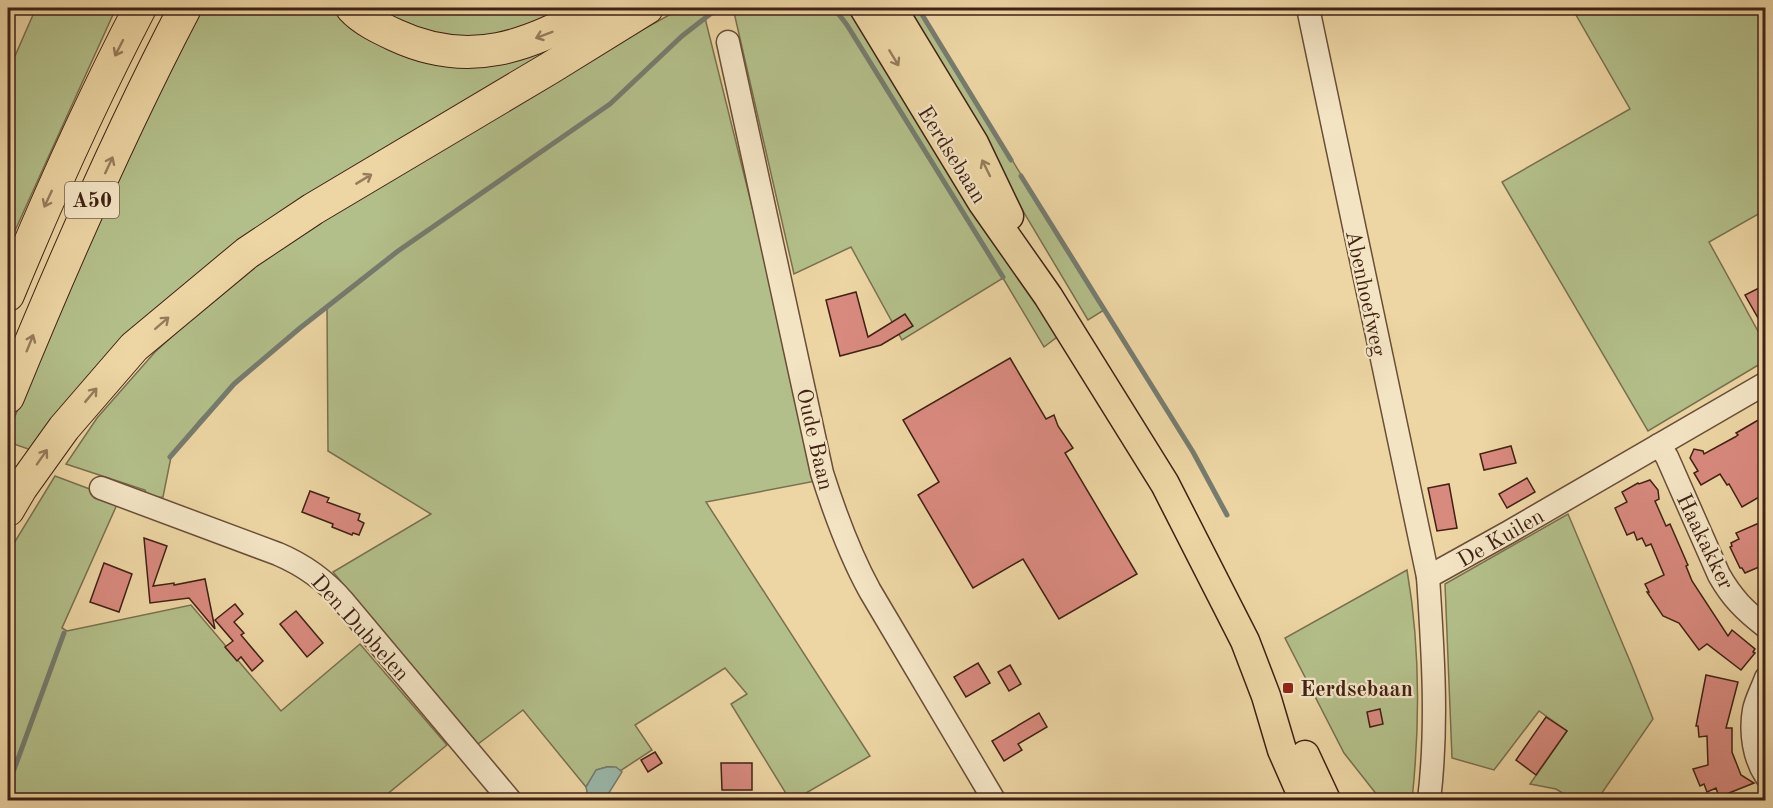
<svg xmlns="http://www.w3.org/2000/svg" width="1773" height="808" viewBox="0 0 1773 808" font-family="'Old Standard TT',serif">
<style>
.green{fill:#b3bf8a;stroke:#7a704f;stroke-width:1.5}
.water{fill:#9ab8ab;stroke:#767c6f;stroke-width:1.5}
.lines{fill:none;stroke-linecap:round;stroke-linejoin:round}
.stream{stroke:#767c6f;stroke-width:5}
.building{fill:#d98a7f;stroke:#402114;stroke-width:1.5}
.minor-casing{stroke:#6b4e38;stroke-width:25}
.major-casing{stroke:#402114;stroke-width:31}
.highway-casing{stroke:#402114;stroke-width:34}
.minor{stroke:#f3e4c4;stroke-width:22}
.major{stroke:#edd6a4;stroke-width:28}
.highway{stroke:#edd6a4;stroke-width:32}
.oneway{stroke:#967c5c}
.poi-dot{fill:#8f2418;stroke:#f3e4c4;stroke-width:2}
.labels{text-anchor:middle;stroke-width:4.5;stroke-linejoin:round;paint-order:stroke}
.shield{fill:#f3e4c4;stroke:#765c49;stroke-width:1.5}
.shield-label{font-size:21px;font-weight:bold;fill:#402114}
.street-label{font-size:22px;fill:#402114;stroke:#f3e4c4}
.poi-label{font-size:22px;font-weight:bold;fill:#402114;stroke:#f3e4c4;text-anchor:start}
</style>
<rect width="100%" height="100%" fill="#edd6a4"/>
<filter id="stains"><feTurbulence type="fractalNoise" baseFrequency=".00333" numOctaves="4"/><feColorMatrix values="0 0 0 0 .2 0 0 0 0 .09 0 0 0 0 .02 0 0 0 .5 -.17"/></filter>
<radialGradient id="worn" r=".72"><stop offset=".6" stop-color="#630" stop-opacity="0"/><stop offset="1" stop-color="#630" stop-opacity=".3"/></radialGradient>
<g class="green">
<polygon points="36,8 116,8 8,246 8,72"/>
<polygon points="194,8 341,8 437,61 611,12 362,166 31,450 8,442 8,434 48,333"/>
<polygon points="373,8 572,8 523,30 482,38 436,37"/>
<path d="M682,8H718L705,18L778,311L816,481L706,502L870,756L794,800H790L731,704L747,694L725,668L635,725L652,750L620,771C613,764 605,767 597,770L586,787L523,710L478,744L333,572L431,514L328,451L327,306L237,381L199,421L171,457L163,497L148,498L145,490L66,464L97,418L155,352L210,302L281,246L548,81Z"/>
<polygon points="733,8 858,8 1057,337 1044,347 1003,278 902,340 851,247 794,274"/>
<polygon points="902,8 919,8 1104,310 1088,320"/>
<polygon points="1572,8 1757,8 1765,21 1765,222 1760,213 1709,242 1765,344 1765,361 1648,431 1502,182 1630,109"/>
<polygon points="55,476 119,500 62,628 67,631 191,605 281,711 360,644 447,745 380,800 8,800 8,553"/>
<polygon points="1568,514 1632,666 1653,719 1597,800 1574,800 1556,789 1530,784 1567,731 1539,711 1494,770 1452,758 1445,584"/>
<path d="M1407,570C1420,645 1420,724 1412,800H1381L1344,753L1285,638Z"/>
</g>
<polygon class="water" points="607,767 616,767 622,772 607,796 588,797 586,787 596,770"/>
<g class="lines">
<g class="stream">
<polyline points="834,8 847,25 1003,277"/>
<polyline points="918,8 1011,160"/>
<polyline points="1021,176 1193,452 1227,515"/>
<polyline points="170,457 234,384 300,328 398,251 610,104 682,36 718,8"/>
<polyline points="8,786 64,633"/>
</g>
</g>
<g class="building">
<polygon points="1759,288 1766,301 1766,332 1745,295"/>
<polygon points="856,292 868,337 905,314 913,326 881,345 840,356 826,300"/>
<polygon points="1010,358 1046,419 1054,415 1058,426 1073,448 1065,453 1137,574 1059,619 1023,559 973,588 918,495 939,482 903,420"/>
<polygon points="1760,419 1762,421 1766,419 1766,493 1742,507 1729,484 1727,485 1720,474 1701,485 1694,473 1698,471 1690,458 1694,449 1703,451 1704,454 1735,437 1738,435 1736,433"/>
<polygon points="1511,446 1516,463 1484,470 1480,454"/>
<polygon points="1527,478 1535,492 1507,508 1499,494"/>
<polygon points="1650,480 1658,490 1659,499 1655,501 1666,526 1670,524 1687,563 1688,565 1686,566 1692,581 1728,636 1732,630 1755,649 1753,652 1755,653 1741,670 1707,644 1699,650 1679,623 1663,616 1647,592 1649,592 1645,584 1664,575 1651,544 1646,546 1642,538 1637,540 1634,532 1627,535 1615,508 1627,502 1622,492 1638,483 1639,484"/>
<polygon points="1449,484 1457,528 1437,531 1428,488"/>
<polygon points="310,491 329,498 327,502 360,514 358,520 364,523 359,535 353,533 352,535 332,527 333,524 302,512"/>
<polygon points="1766,520 1766,564 1745,573 1742,568 1740,568 1730,547 1732,546 1731,543 1739,539 1736,533"/>
<polygon points="144,538 167,546 153,586 174,583 174,585 205,579 215,629 189,598 150,603"/>
<polygon points="104,563 132,574 119,612 90,602"/>
<polygon points="235,604 243,614 234,622 244,633 241,635 263,661 252,671 241,657 237,661 225,647 233,641 215,620"/>
<polygon points="296,611 323,643 307,657 280,624"/>
<polygon points="978,663 990,683 966,697 954,677"/>
<polygon points="1010,665 1021,684 1009,691 998,672"/>
<polygon points="1706,675 1738,682 1726,728 1732,728 1732,752 1741,775 1754,783 1719,797 1716,788 1707,792 1704,784 1700,786 1693,769 1708,765 1707,736 1699,737 1698,726 1696,726"/>
<polygon points="1380,709 1383,724 1370,727 1367,712"/>
<polygon points="1039,713 1047,727 1018,744 1022,750 1004,761 992,741"/>
<polygon points="1546,717 1567,731 1536,775 1516,760"/>
<polygon points="655,752 662,763 648,772 641,760"/>
<polygon points="721,763 752,763 752,790 722,790"/>
</g>
<g class="lines">
<defs>
<g id="minor">
<path d="M1308,8L1428,577C1433,652 1438,726 1429,800"/>
<path d="M728,42L822,473C835,514 849,553 870,591L994,800"/>
<path d="M1659,445L1667,457L1719,575C1732,598 1745,611 1766,627"/>
<path d="M101,488L278,554C304,565 324,579 343,601L510,800"/>
<polyline points="1428,577 1509,532 1766,383"/>
<path d="M1766,678C1762,689 1756,700 1754,710C1750,732 1754,758 1766,776"/>
</g>
<g id="major">
<polyline points="864,8 982,202 1048,296 1165,484 1245,641 1266,696 1282,750 1304,800"/>
<polyline points="892,8 974,143 1009,216"/>
<polyline points="1305,755 1326,800"/>
</g>
<g id="highway">
<path d="M352,8C363,20 380,28 395,35C470,70 529,46 596,8"/>
<path d="M8,295C48,198 91,102 140,8"/>
<path d="M8,397C62,265 119,134 185,8"/>
<polyline points="8,510 21,488 64,428 134,347 247,253 313,209 550,68 647,8"/>
</g>
</defs>
<use href="#minor" class="minor-casing"/>
<use href="#major" class="major-casing"/>
<use href="#highway" class="highway-casing"/>
<use href="#minor" class="minor"/>
<use href="#major" class="major"/>
<use href="#highway" class="highway"/>
</g>
<defs><path id="oneway-shaft" d="M-6 0H5M1.5-3L5.5 0L1.5 3" fill="none" stroke-width="1.6" stroke-linecap="round" stroke-linejoin="round" transform="scale(1.5)"/></defs>
<g class="oneway">
<use href="#oneway-shaft" transform="translate(544 35) rotate(159)"/>
<use href="#oneway-shaft" transform="translate(119 48) rotate(117)"/>
<use href="#oneway-shaft" transform="translate(894 58) rotate(59)"/>
<use href="#oneway-shaft" transform="translate(109 165) rotate(-65)"/>
<use href="#oneway-shaft" transform="translate(986 168) rotate(-116)"/>
<use href="#oneway-shaft" transform="translate(364 179) rotate(-31)"/>
<use href="#oneway-shaft" transform="translate(48 199) rotate(115)"/>
<use href="#oneway-shaft" transform="translate(162 323) rotate(-41)"/>
<use href="#oneway-shaft" transform="translate(30 343) rotate(-68)"/>
<use href="#oneway-shaft" transform="translate(91 395) rotate(-50)"/>
<use href="#oneway-shaft" transform="translate(42 457) rotate(-55)"/>
</g>
<rect class="poi-dot" x="1282" y="682" width="12" height="12" rx="3"/>
<g class="labels">
<rect class="shield" x="65" y="182" width="54" height="36" rx="4.5"/>
<g class="shield-label">
<text x="92" y="207">A50</text>
</g>
<g class="street-label">
<text transform="translate(953 154) rotate(58)" y="8">Eerdsebaan</text>
<text transform="translate(1367 293) rotate(78)" y="8">Abenhoefweg</text>
<text transform="translate(816 439) rotate(77)" y="8">Oude Baan</text>
<text transform="translate(1500 537) rotate(-30)" y="8">De Kuilen</text>
<text transform="translate(1706 541) rotate(64)" y="8">Haakakker</text>
<text transform="translate(361 627) rotate(48)" y="8">Den Dubbelen</text>
</g>
<g class="poi-label">
<text x="1300" y="696">Eerdsebaan</text>
</g>
</g>
<rect width="1773" height="808" fill="none" stroke="#edd6a4" stroke-width="30"/>
<rect x="9" y="9" width="1755" height="790" fill="none" stroke="#402114" stroke-width="3"/>
<rect x="15" y="15" width="1743" height="778" fill="none" stroke="#402114" stroke-width="1.5"/>
<rect width="100%" height="100%" filter="url(#stains)"/>
<rect width="100%" height="100%" fill="url(#worn)"/>
</svg>
